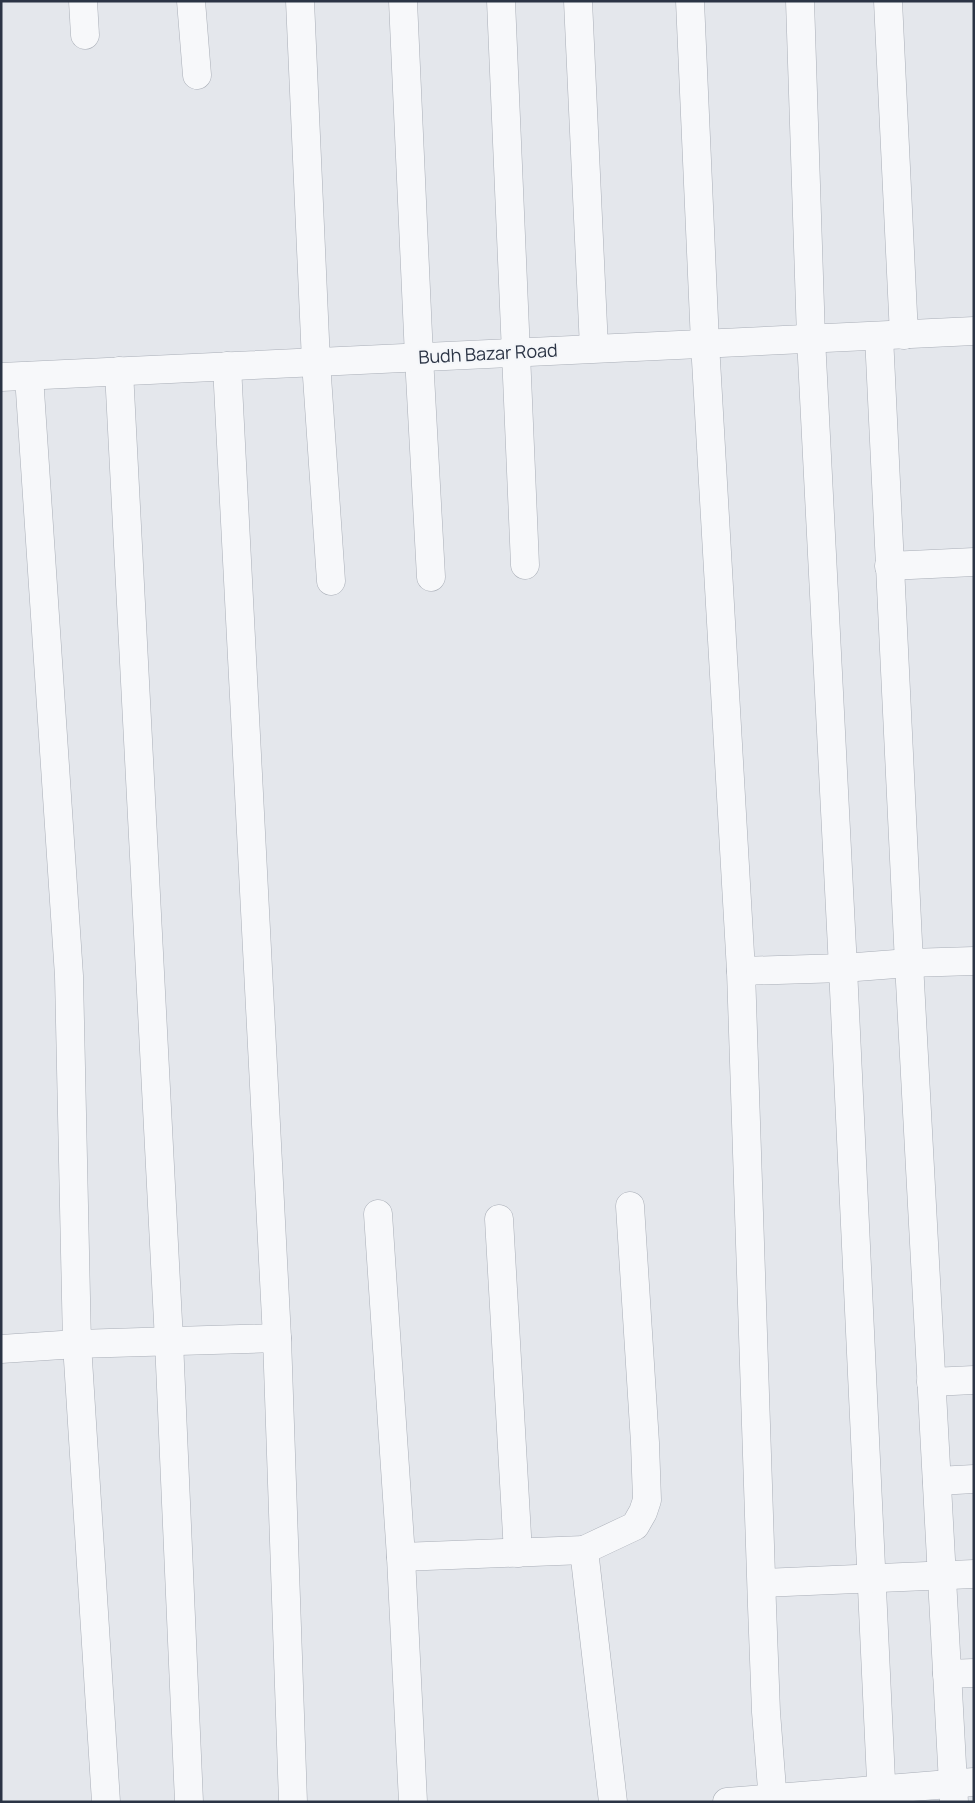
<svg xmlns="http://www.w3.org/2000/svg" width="975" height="1803" viewBox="0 0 975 1803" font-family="Manrope,sans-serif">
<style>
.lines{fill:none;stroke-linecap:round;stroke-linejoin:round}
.minor-casing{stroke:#a9aeb7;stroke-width:29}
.minor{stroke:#f7f8fa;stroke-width:28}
.labels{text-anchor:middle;stroke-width:4;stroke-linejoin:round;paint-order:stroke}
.street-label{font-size:18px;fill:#2b3445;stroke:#f4f6f9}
</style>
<rect width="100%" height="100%" fill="#e4e7ec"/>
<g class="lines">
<defs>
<g id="minor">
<polyline points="83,1 85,35"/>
<polyline points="191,1 197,75"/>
<polyline points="300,1 316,362 331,581"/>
<polyline points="403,1 419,357 431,577"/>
<polyline points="501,1 525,565"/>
<polyline points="578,1 594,348"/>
<polyline points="690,1 705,343 741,971 762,1606 766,1712 773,1802"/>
<polyline points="800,1 811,338 843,968 882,1802"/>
<polyline points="888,1 904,335"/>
<polyline points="879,336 909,963 954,1802"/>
<polyline points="227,366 277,1338 293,1802"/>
<polyline points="119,371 169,1341 189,1802"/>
<polyline points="29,376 69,976 77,1344 106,1802"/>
<polyline points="1,377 974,331"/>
<polyline points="889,566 974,562"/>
<polyline points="741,971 843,968 909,963 974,961"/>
<polyline points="378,1214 401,1557 413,1802"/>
<polyline points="499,1219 518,1553"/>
<polyline points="1,1349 77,1344 277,1338"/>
<polyline points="931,1382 974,1380"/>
<polyline points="937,1481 974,1479"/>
<polyline points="401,1557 584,1550"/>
<polyline points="762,1583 974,1574"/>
<polyline points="947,1674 974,1673"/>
<polyline points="613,1802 584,1550 635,1526 643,1512 647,1500 645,1443 630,1206"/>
<polyline points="727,1802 974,1782"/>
</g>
</defs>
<use href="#minor" class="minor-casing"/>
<use href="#minor" class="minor"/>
</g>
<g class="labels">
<g class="street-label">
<text transform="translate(488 354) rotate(-3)" y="6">Budh Bazar Road</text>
</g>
</g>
<rect width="975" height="1803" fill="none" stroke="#2b3445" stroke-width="5"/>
</svg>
